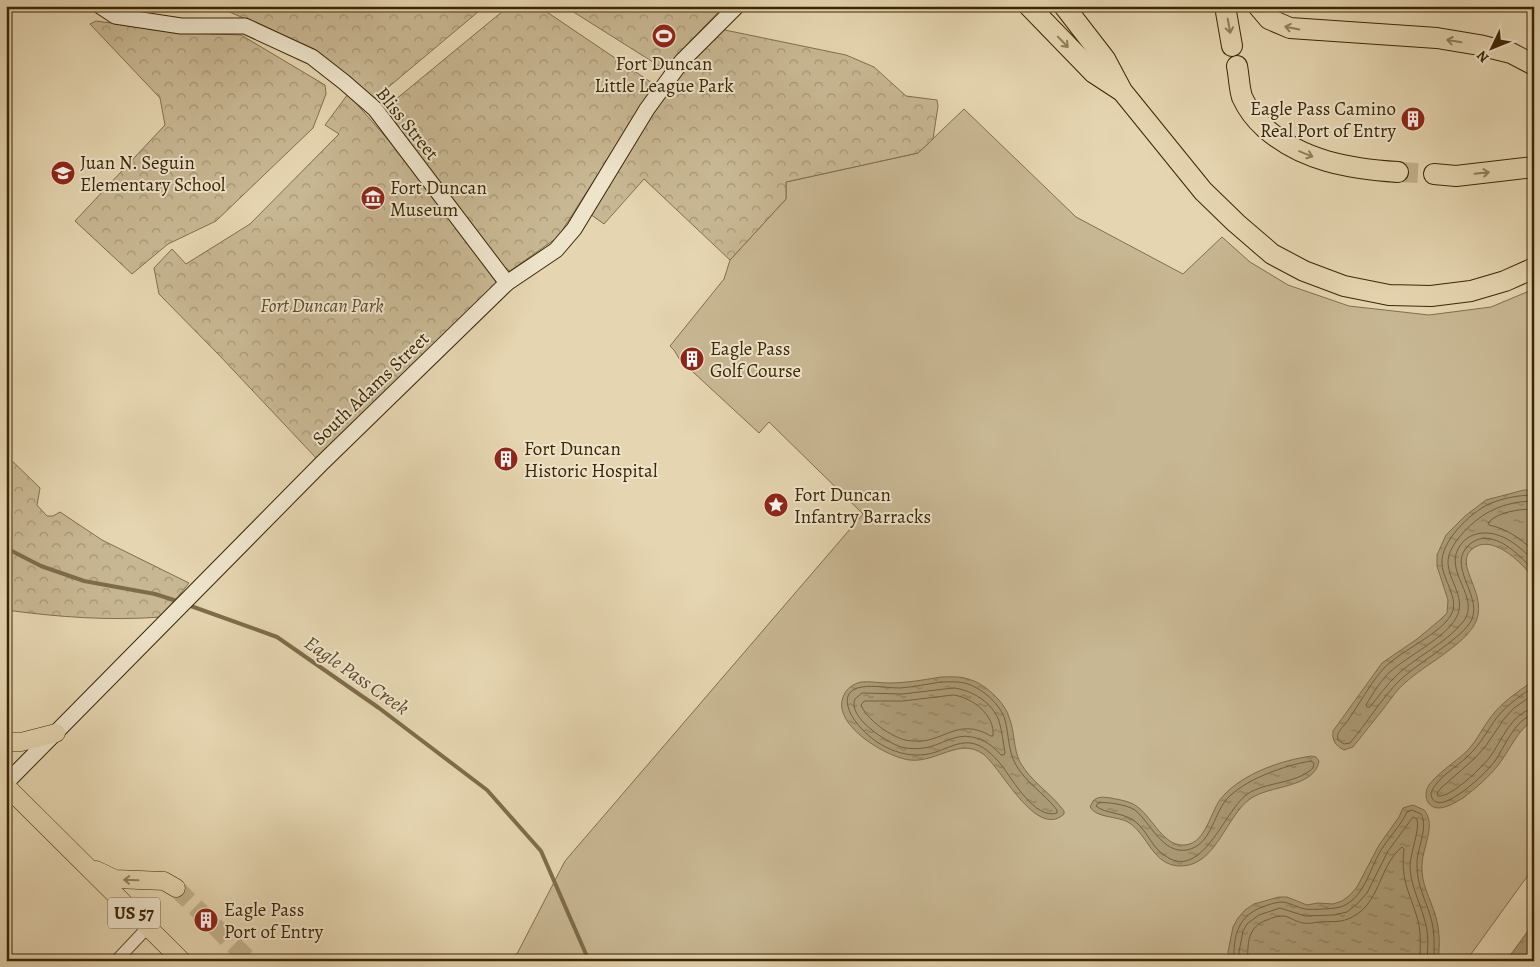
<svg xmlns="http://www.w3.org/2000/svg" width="1540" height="967" viewBox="0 0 1540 967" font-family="Alegreya,serif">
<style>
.grass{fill:#c8b793;stroke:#826e4c}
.park{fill:url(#park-crowns);stroke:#826e4c}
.water{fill:url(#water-ripples);stroke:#7e6c49}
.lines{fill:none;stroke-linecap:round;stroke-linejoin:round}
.shore{stroke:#73603e;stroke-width:1}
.stream{stroke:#7e6c49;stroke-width:4}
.primary-tunnel{stroke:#c3b28e;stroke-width:18;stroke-dasharray:18 9;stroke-linecap:butt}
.highway-tunnel{stroke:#c3b28e;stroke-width:20;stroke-dasharray:20 10;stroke-linecap:butt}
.street-casing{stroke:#665230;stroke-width:13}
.secondary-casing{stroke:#3b2605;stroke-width:17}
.primary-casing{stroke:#3b2605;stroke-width:19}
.highway-casing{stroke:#3b2605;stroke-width:22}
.street{stroke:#eee4cc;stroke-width:11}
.secondary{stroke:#eee4cc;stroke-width:15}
.primary{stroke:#e5d5b0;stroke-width:18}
.highway{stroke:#e5d5b0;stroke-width:20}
.oneway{stroke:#907e5a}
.labels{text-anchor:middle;stroke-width:4;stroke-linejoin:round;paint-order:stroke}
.shield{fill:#eee4cc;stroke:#715f41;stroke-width:1}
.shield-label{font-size:18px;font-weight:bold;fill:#3b2605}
.poi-label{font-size:19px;fill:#3b2605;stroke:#eee4cc;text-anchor:start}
.street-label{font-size:19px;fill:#3b2605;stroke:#eee4cc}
.park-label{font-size:19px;font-style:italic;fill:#5e4a28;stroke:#eee4cc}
.water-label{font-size:20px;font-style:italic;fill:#5d4927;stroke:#eee4cc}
</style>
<defs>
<pattern id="park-crowns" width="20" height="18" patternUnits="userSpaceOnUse" patternTransform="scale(1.25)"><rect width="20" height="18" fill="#c8b793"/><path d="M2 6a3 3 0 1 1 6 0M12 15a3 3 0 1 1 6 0" fill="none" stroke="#a49576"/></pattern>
<pattern id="water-ripples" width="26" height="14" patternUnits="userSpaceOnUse" patternTransform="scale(1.25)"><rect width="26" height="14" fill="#ab9a76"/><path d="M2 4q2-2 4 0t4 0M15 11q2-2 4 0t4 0" fill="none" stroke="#8c7d5f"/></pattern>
</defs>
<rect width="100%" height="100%" fill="#e5d5b0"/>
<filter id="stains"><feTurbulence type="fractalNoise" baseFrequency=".004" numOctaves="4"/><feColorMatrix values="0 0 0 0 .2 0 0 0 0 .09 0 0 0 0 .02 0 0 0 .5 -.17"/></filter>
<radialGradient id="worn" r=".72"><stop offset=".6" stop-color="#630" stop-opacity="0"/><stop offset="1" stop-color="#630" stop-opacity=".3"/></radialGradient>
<polygon class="grass" points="964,109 1076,217 1183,274 1222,237 1250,262 1288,285 1349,306 1429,315 1491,307 1534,289 1534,867 1466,961 511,961 518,952 565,861 863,514 769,422 759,433 680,360 674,350 670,346 724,279 730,260 786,199 786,182 918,153"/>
<g class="park">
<polygon points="216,6 485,6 373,100 314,49"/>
<polygon points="509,6 538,6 655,85 558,237 510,271 483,251 378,114"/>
<polygon points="564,6 724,6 664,69"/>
<polygon points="96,21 185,33 241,35 325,85 326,94 313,128 216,221 168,244 132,274 75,221 165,125 160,98 90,24"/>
<polygon points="720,29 846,55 874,67 906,96 937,100 938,106 933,139 918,153 786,182 786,199 730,260 644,179 604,224 590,214 660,100 682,70"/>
<polygon points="348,94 405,159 500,283 318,460 219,355 159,294 154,268 172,249 186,264 250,224 339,134 325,125"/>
<path d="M6,455L40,488L37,505L47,516H53L60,512L102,540L189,583L161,617C109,621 58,617 6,610Z"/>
</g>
<g class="water">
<path d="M1524,490H1534V579C1524,565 1495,535 1475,547C1448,563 1494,596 1473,627C1460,647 1425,665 1406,682C1397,689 1391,699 1384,708C1374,721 1363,734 1353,747L1344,750C1335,745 1332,741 1333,731L1382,663L1417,639L1441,619L1447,613L1448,600L1437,566V555L1446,535L1465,516L1486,500Z"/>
<path d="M941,677C950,677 959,676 968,679C984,683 1004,701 1009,717C1015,732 1013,748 1020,762C1031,782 1051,793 1064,811V814C1036,840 1001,767 983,754C960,737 936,763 910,760C888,758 829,724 844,695C847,688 853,684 861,682C870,681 879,683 888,683C906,683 923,680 941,677Z"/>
<path d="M1534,680V719C1517,731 1511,748 1499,764C1490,776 1475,789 1463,798C1456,802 1447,808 1438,808C1426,807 1423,794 1429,785C1439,772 1454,763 1466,752C1478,740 1484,724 1495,712C1506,699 1521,690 1534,680Z"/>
<path d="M1312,756L1316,757L1319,761C1315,788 1269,785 1250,799C1226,816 1216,866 1181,866C1152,866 1149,835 1128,822C1117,816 1096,818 1090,807L1093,801C1098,796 1104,797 1111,798C1120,800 1131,801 1139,808C1153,819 1164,847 1185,845C1207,843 1210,810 1223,796C1244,773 1282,760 1312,756Z"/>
<path d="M1413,805L1424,810C1437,825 1422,847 1422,866C1421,883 1430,898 1435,914C1440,930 1440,945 1438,961H1230L1228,952L1233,927L1238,918L1245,910L1254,904L1279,897H1287L1307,905L1318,903L1333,904L1342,901L1350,895L1357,887L1379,845L1399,817L1403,808Z"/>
<polygon points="1534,923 1534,961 1506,961 1533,924"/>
</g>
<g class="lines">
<g class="shore">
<path d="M1534,495C1519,495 1503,498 1489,504C1470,513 1440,542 1442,564C1443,581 1460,599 1451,615C1440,634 1401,651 1385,667C1370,683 1359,705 1346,723C1341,729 1336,733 1338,740L1344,744L1350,743C1367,723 1381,699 1400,680C1414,667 1431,657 1445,646C1455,638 1467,630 1472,619C1482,594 1445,565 1470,544C1492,526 1520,555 1534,571"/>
<path d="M1534,501C1520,501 1505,504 1493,510C1476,517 1447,544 1448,563C1449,582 1467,599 1456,618C1446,637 1408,656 1391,671C1381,680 1373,693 1366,705L1367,707H1370C1379,696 1387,684 1397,675C1417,656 1445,644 1463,622C1483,597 1439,570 1462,543C1468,536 1476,533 1485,533C1505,533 1521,548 1534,561"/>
<path d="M1534,509C1519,509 1497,512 1488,523L1489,525C1507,529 1520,538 1534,551"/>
<path d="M941,682C950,682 960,681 968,684C983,689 1001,705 1005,720C1009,735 1008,751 1016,765C1027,784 1044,793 1057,810V813C1035,820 1013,780 1002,766C996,758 988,750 980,746C964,738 951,747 936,752C909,761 880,749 861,728C850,717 836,691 862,687C874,685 887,688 900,688C914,687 927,684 941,682Z"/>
<path d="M1534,686C1522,695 1508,704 1498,716C1488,729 1481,744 1468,756C1457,767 1436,778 1431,793C1431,801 1437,804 1444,802C1460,797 1485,774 1495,761C1504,748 1516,717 1534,715"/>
<path d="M954,688C972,690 993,703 999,721C1002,731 1003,742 1005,752L1004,755H1001C993,746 984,739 972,737C955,733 940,746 924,748C917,749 909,749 901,747C886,742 847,717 855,699L862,693L902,694Z"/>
<path d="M1534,694L1514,708L1504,719L1485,747L1474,759L1441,788L1437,793L1438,796C1451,798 1482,767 1490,757C1501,742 1513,710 1534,709"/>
<path d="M954,695C973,698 995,715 993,736H991C957,716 943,744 913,741C902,741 893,735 884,730C875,723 865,715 861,705L864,701H902Z"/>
<path d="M1311,761L1314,763L1313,768C1295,785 1265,781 1246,795C1224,812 1201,883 1164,855C1152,847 1148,833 1137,823C1125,812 1105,814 1096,806L1098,803C1105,802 1110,803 1117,804C1123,805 1130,807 1135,810C1151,823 1162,854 1187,850C1211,845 1213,816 1226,800C1243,780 1285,765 1311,761Z"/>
<path d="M1234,961C1233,935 1238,915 1265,906C1270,904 1277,902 1283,902C1291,903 1298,908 1305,909C1311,910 1338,909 1343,906C1366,896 1370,866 1383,847C1391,835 1401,825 1407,812L1412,810L1421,814C1429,827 1416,850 1417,866C1417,885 1426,901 1431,918C1435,933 1434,946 1434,961"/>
<path d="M1240,961L1239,952L1243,931L1247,924L1259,915L1280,908L1305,916L1334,915L1347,912L1357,904L1367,893L1388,851L1413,817L1417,819C1420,828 1411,852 1410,865C1410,884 1419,900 1424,918C1429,933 1428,946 1427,961"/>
<path d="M1248,961C1247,944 1248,926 1267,920C1271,918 1277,916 1282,916C1289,916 1296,922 1303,923C1308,924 1313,923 1319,922C1329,921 1338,923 1348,919C1381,906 1378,866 1402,847L1404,849C1400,884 1412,895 1419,925C1421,938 1420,948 1420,961"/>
</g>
<g class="stream">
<polyline points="6,548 41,566 84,581 155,594 180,602"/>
<polyline points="188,605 277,637 379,708 487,790 541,851 589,961"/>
</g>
<polyline class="primary-tunnel" points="176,888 250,961"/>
<polyline class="highway-tunnel" points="1398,172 1434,174"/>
<defs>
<polyline id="street" points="116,961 148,927"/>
<g id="secondary">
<polyline points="100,6 115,16 181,26 245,26 312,57 344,82 375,109 507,283"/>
<polyline points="6,783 321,464 507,283 556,250 574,229 647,109 682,61 737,6"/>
</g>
<g id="primary">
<polyline points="6,742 21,742 56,733"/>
<polyline points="6,786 182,961"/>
<polyline points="96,870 115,879 164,881 176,888"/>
</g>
<g id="highway">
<polyline points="1029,6 1094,73 1120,90"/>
<polyline points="1064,6 1105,59 1122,91 1203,191 1236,223 1272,254 1304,271 1344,286 1389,295 1431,296 1471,291 1505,281 1534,268"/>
<polyline points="1225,6 1232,46"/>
<polyline points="1258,6 1269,19 1290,28 1437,38 1479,45 1511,53 1534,65"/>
<path d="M1237,66C1239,76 1239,87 1242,97C1247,108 1256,120 1265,128C1302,161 1350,169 1398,172"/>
<polyline points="1434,174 1456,176 1534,167"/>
</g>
</defs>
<use href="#street" class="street-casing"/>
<use href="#secondary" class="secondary-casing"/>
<use href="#primary" class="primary-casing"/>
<use href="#highway" class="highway-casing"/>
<use href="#street" class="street"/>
<use href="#secondary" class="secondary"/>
<use href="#primary" class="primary"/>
<use href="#highway" class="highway"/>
</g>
<defs><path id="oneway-shaft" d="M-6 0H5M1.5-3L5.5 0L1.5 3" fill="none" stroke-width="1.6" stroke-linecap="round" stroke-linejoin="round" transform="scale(1.25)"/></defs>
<g class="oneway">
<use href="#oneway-shaft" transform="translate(1229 26) rotate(80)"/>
<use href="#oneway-shaft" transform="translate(1292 28) rotate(-169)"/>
<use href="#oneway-shaft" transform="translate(1454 41) rotate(-171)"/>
<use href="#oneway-shaft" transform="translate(1063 42) rotate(46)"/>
<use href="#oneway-shaft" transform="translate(1306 154) rotate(22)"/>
<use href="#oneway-shaft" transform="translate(1482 173) rotate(-6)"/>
<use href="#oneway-shaft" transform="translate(131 880) rotate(-178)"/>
</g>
<defs>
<symbol id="stadium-disc" viewBox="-11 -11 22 22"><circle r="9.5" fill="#8f2418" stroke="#eee4cc"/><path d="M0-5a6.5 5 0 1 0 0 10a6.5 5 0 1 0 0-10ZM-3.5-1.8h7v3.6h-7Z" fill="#fff"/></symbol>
<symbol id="building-disc" viewBox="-11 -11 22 22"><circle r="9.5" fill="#8f2418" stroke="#eee4cc"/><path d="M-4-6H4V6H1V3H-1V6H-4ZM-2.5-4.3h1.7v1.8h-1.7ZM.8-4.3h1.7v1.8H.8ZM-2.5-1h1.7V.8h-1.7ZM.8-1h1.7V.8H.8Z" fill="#fff"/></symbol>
<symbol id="school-disc" viewBox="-11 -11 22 22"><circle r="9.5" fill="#8f2418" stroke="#eee4cc"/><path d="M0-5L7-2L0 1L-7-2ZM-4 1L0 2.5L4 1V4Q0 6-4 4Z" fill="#fff"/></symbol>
<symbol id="museum-disc" viewBox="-11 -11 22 22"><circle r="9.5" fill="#8f2418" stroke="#eee4cc"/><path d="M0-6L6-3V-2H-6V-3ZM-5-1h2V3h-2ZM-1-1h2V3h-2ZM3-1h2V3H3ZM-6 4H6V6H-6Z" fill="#fff"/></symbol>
<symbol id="sight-disc" viewBox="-11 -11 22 22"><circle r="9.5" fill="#8f2418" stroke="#eee4cc"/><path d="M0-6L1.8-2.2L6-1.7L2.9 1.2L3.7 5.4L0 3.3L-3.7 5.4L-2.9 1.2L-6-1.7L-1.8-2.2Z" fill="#fff"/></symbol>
</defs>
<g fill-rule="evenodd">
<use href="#stadium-disc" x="650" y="22" width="28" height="28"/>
<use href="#building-disc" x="1399" y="105" width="28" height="28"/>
<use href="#school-disc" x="49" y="159" width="28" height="28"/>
<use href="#museum-disc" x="359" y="184" width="28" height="28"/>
<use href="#building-disc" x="678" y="345" width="28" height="28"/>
<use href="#building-disc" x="492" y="445" width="28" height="28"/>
<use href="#sight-disc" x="762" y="491" width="28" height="28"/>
<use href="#building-disc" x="192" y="906" width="28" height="28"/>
</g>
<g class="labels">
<rect class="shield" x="108" y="897.5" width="52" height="31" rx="4"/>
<g class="shield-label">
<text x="134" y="919">US 57</text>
</g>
<g class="poi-label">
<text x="664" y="70" text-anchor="middle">Fort Duncan<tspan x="664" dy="22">Little League Park</tspan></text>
<text x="1396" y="115" text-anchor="end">Eagle Pass Camino<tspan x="1396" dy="22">Real Port of Entry</tspan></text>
<text x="80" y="169">Juan N. Seguin<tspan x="80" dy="22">Elementary School</tspan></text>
<text x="390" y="194">Fort Duncan<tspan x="390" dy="22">Museum</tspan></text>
<text x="710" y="355">Eagle Pass<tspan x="710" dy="22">Golf Course</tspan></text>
<text x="524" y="455">Fort Duncan<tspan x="524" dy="22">Historic Hospital</tspan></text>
<text x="794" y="501">Fort Duncan<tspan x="794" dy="22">Infantry Barracks</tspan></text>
<text x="224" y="916">Eagle Pass<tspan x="224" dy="22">Port of Entry</tspan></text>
</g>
<g class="street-label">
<text transform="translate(408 123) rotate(51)" y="7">Bliss Street</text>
<text transform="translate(370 388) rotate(-44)" y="7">South Adams Street</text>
</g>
<g class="park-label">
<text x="322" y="312">Fort Duncan Park</text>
</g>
<g class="water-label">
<text transform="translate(357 675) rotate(35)" y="7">Eagle Pass Creek</text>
</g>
</g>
<rect width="1540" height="967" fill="none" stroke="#e5d5b0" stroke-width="25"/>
<rect x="8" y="8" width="1525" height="952" fill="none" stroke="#3b2605" stroke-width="2.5"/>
<rect x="12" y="12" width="1515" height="942" fill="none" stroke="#3b2605"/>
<g transform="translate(1492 48) rotate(227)" stroke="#eee4cc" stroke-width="4" paint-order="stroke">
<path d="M0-4L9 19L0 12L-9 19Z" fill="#3b2605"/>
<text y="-8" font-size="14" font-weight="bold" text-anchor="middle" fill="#3b2605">N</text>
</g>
<rect width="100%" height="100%" filter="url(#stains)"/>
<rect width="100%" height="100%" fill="url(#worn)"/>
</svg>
